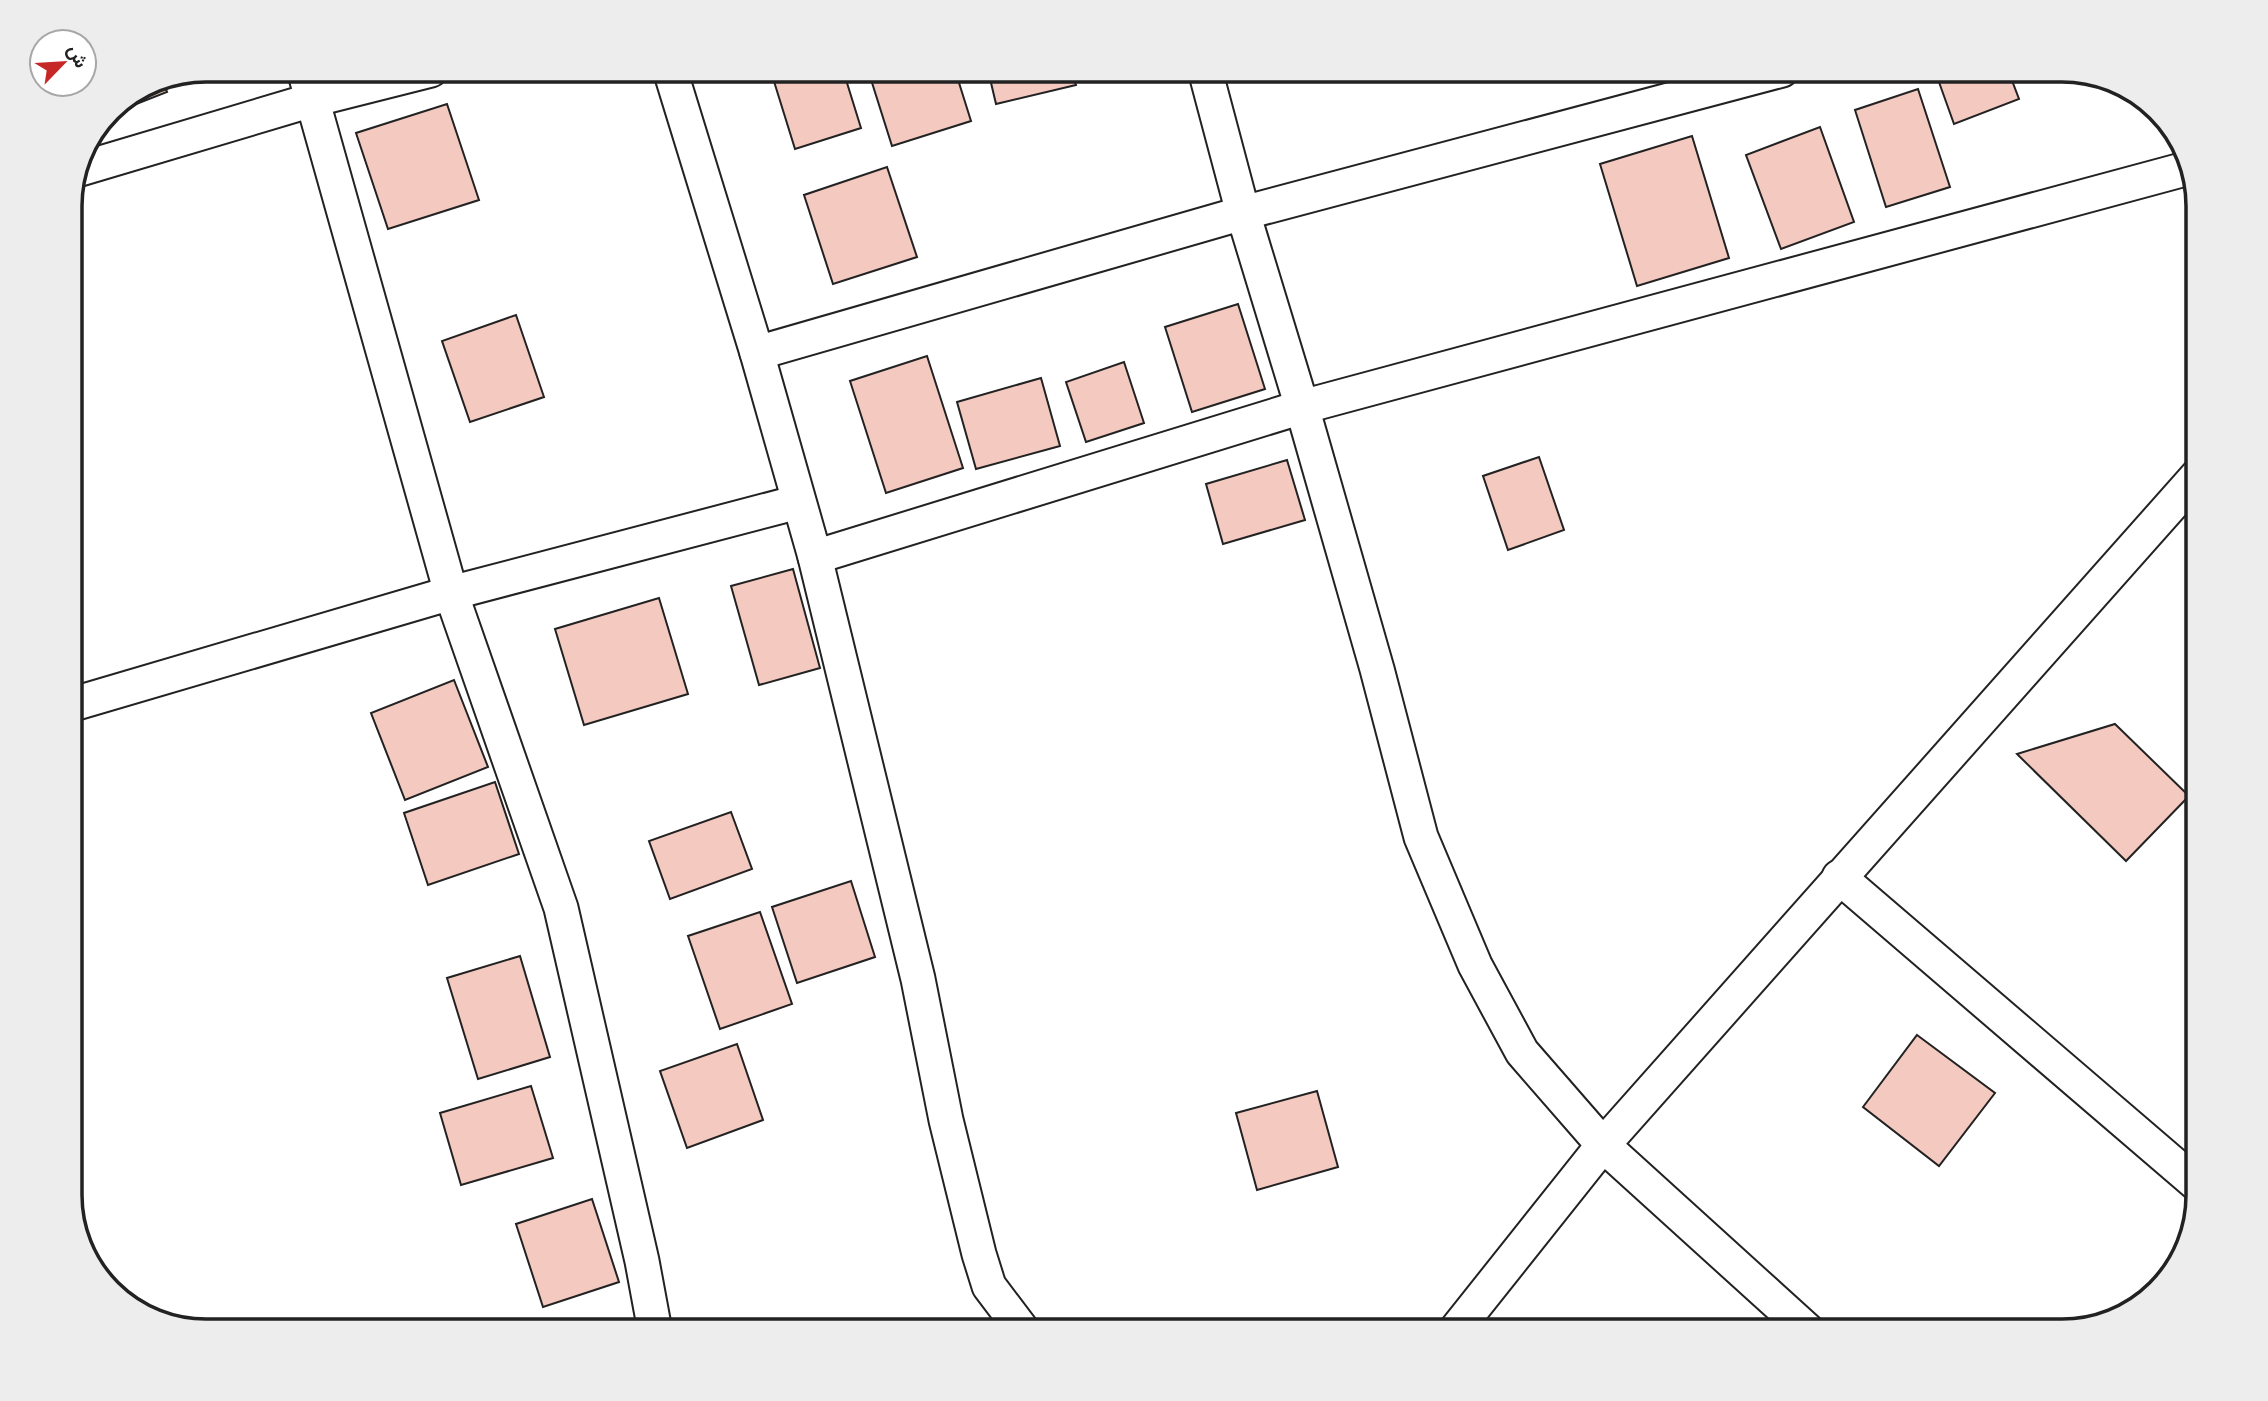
<svg xmlns="http://www.w3.org/2000/svg" width="2268" height="1401" viewBox="0 0 2268 1401" font-family="Helvetica,Vazirmatn,sans-serif">
<style>
.building{fill:#f3c9c0;stroke:#222;stroke-width:2}
.lines{fill:none;stroke-linecap:round;stroke-linejoin:round}
.minor-casing{stroke:#222;stroke-width:37}
.minor{stroke:#fff;stroke-width:33}
.rim{fill:none;stroke:#222;stroke-width:3.5}
</style>
<rect width="100%" height="100%" fill="#fff"/>
<g class="building">
<polygon points="206,70 227,70 192,82 189,73"/>
<polygon points="789,70 843,70 861,128 795,149 772,75"/>
<polygon points="868,70 955,70 971,121 892,146"/>
<polygon points="988,70 1072,70 1076,85 996,104"/>
<polygon points="1464,70 1490,70 1467,77"/>
<polygon points="1938,70 2008,70 2019,99 1954,124 1935,71"/>
<polygon points="162,79 167,92 106,116 110,110 154,80"/>
<polygon points="1918,89 1950,187 1886,207 1855,110"/>
<polygon points="447,104 479,200 388,229 356,133"/>
<polygon points="1820,127 1854,222 1781,249 1746,155"/>
<polygon points="1692,136 1729,258 1637,286 1600,164"/>
<polygon points="887,167 917,257 833,284 804,195"/>
<polygon points="1238,304 1265,389 1192,412 1165,327"/>
<polygon points="516,315 544,397 470,422 442,341"/>
<polygon points="927,356 963,468 886,493 850,381"/>
<polygon points="1124,362 1144,423 1086,442 1066,382"/>
<polygon points="1041,378 1060,446 976,469 957,402"/>
<polygon points="1539,457 1564,530 1508,550 1483,476"/>
<polygon points="1287,460 1305,520 1223,544 1206,484"/>
<polygon points="793,569 820,668 759,685 731,586"/>
<polygon points="659,598 688,694 584,725 555,629"/>
<polygon points="454,680 488,767 405,800 371,713"/>
<polygon points="2115,724 2189,796 2126,861 2017,754"/>
<polygon points="495,782 519,854 428,885 404,813"/>
<polygon points="731,812 752,869 670,899 649,841"/>
<polygon points="851,881 875,957 797,983 772,907"/>
<polygon points="760,912 792,1004 720,1029 688,936"/>
<polygon points="520,956 550,1057 478,1079 447,978"/>
<polygon points="1917,1035 1995,1093 1939,1166 1863,1107"/>
<polygon points="737,1044 763,1120 687,1148 660,1071"/>
<polygon points="531,1086 553,1158 461,1185 440,1113"/>
<polygon points="1317,1091 1338,1167 1257,1190 1236,1113"/>
<polygon points="592,1199 619,1282 543,1307 516,1224"/>
</g>
<g class="lines">
<defs>
<g id="minor">
<polyline points="304,70 451,593 561,908 642,1261 655,1331"/>
<polyline points="670,70 757,353 815,557 918,979 946,1120 979,1254 989,1286 1023,1331"/>
<polyline points="1205,70 1243,213 1302,407 1377,669 1421,837 1475,965 1522,1052 1603,1145 1808,1331"/>
<polyline points="77,170 312,100 431,70"/>
<polyline points="757,353 1243,213 1782,70"/>
<polyline points="815,557 1302,407 2189,168"/>
<polyline points="70,705 451,593 798,502"/>
<polyline points="1839,877 2198,1185"/>
<polyline points="1455,1331 1603,1145 2198,475"/>
</g>
</defs>
<use href="#minor" class="minor-casing"/>
<use href="#minor" class="minor"/>
</g>
<path d="M0 0H2268V1401H0ZM206 82H2062A124 124 0 0 1 2186 206V1195A124 124 0 0 1 2062 1319H206A124 124 0 0 1 82 1195V206A124 124 0 0 1 206 82Z" fill="#ededed" fill-rule="evenodd"/>
<path class="rim" d="M206 82H2062A124 124 0 0 1 2186 206V1195A124 124 0 0 1 2062 1319H206A124 124 0 0 1 82 1195V206A124 124 0 0 1 206 82Z"/>
<g transform="translate(63 63) rotate(65)"><circle r="33" fill="#ffffff" stroke="#a7a7a7" stroke-width="2"/>
<path d="M0-5L12 26L0 18L-12 26Z" fill="#c62828"/>
<text y="-10" font-size="19" font-weight="bold" text-anchor="middle" fill="#222222">ش</text>
</g>
</svg>
